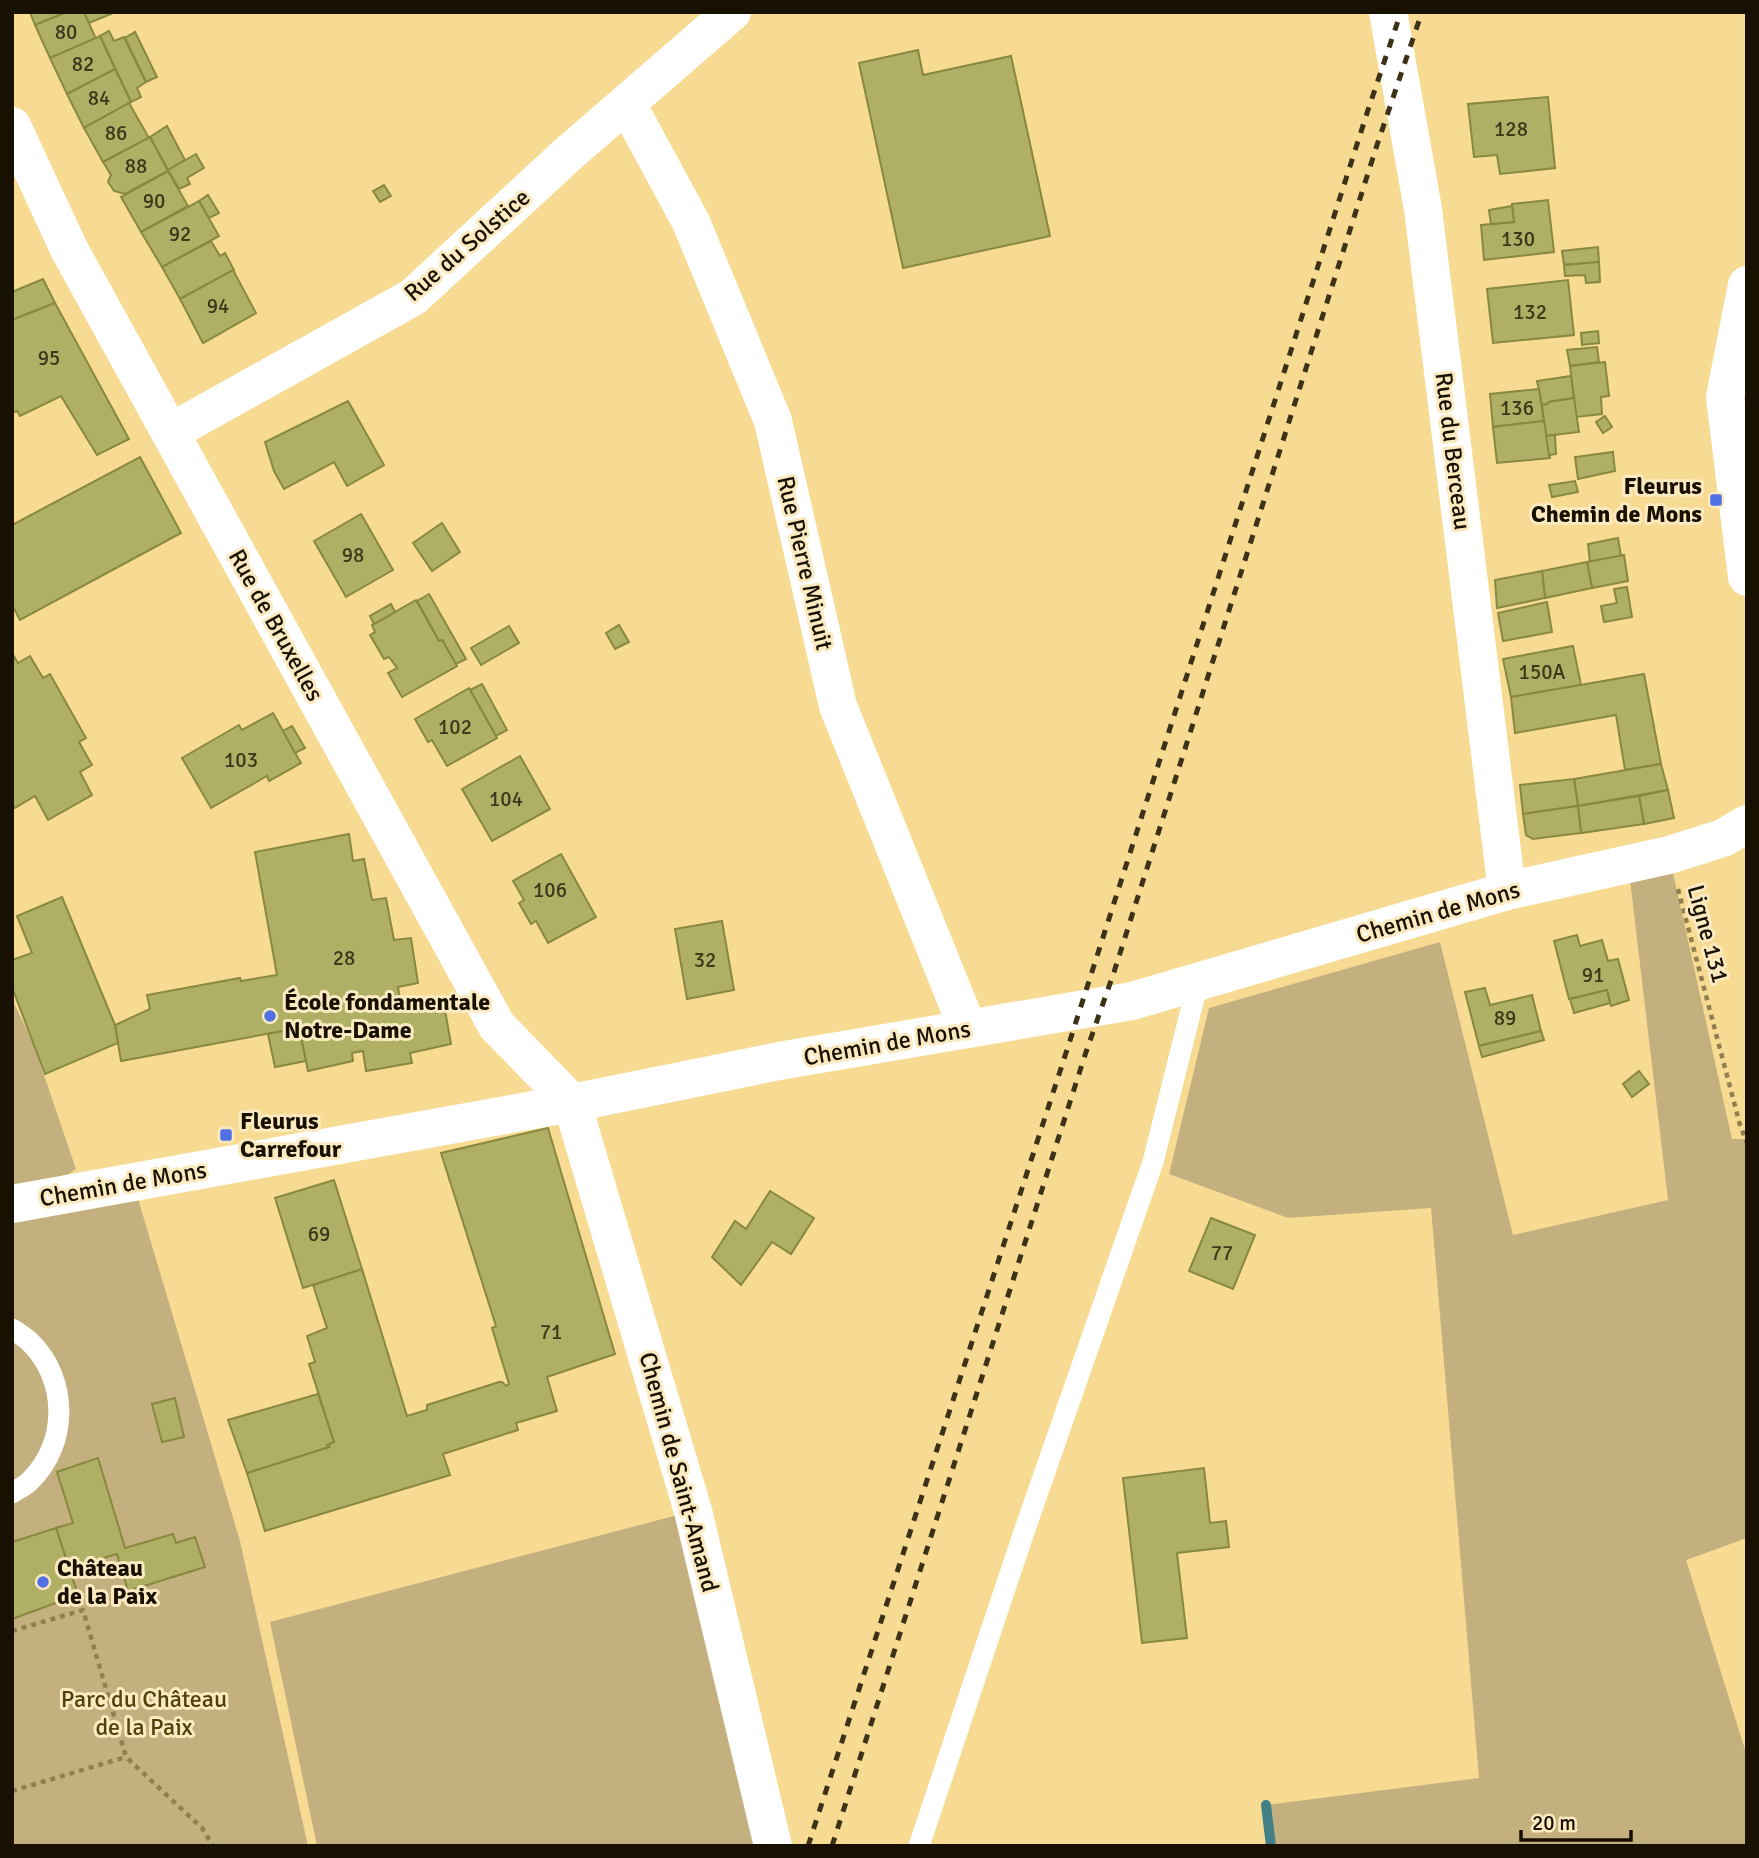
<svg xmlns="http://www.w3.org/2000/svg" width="1759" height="1858" viewBox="0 0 1759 1858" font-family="Signika,sans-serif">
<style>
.green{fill:#c4b07e}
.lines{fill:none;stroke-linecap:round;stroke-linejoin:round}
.stream{stroke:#438085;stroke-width:10}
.building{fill:#afaf66;stroke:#88883e;stroke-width:2}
.path{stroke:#927f50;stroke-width:4.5;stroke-dasharray:5 5;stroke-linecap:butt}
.lane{stroke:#fff;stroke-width:21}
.street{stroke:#fff;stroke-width:38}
.secondary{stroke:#fff;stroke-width:38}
.rail{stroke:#3d3218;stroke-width:5;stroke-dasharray:9 9;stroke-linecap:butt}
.poi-dot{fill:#5071e6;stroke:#fbeac0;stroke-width:2.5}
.labels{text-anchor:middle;stroke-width:6;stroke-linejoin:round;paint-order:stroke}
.number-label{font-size:21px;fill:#3e381a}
.street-label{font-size:24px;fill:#181000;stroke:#fbeac0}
.poi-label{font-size:24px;font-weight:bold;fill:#181000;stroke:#fbeac0;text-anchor:start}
.park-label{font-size:24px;fill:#52400b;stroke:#fbeac0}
</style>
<rect width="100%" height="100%" fill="#f8db93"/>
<g class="green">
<polygon points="1669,855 1732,1139 1747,1139 1747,1538 1686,1560 1747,1756 1747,1846 1271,1846 1266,1805 1479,1778 1431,1208 1288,1218 1169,1174 1209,1008 1440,942 1513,1235 1668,1200 1628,863"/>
<polygon points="12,999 33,1043 76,1169 30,1201 12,1204"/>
<polygon points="133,1182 240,1541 308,1846 12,1846 12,1206"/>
<polygon points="693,1511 773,1846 317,1846 270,1622"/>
</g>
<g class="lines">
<polyline class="stream" points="1266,1805 1271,1846"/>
</g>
<g class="building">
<polygon points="30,12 67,12 35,25"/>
<polygon points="67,12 84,12 96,39 50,58 35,25"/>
<polygon points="84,12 110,12 111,14 89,23"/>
<polygon points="109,31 114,41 124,37 146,82 137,88 141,97 131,102 100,36"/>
<polygon points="135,32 157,77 146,82 125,38"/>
<polygon points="100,36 115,69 67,94 50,58"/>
<polygon points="918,50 923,75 1011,56 1050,236 903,268 859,63"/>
<polygon points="115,69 131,102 84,128 67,94"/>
<polygon points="1548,97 1555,168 1500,174 1497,155 1474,157 1468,104"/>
<polygon points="129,103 149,138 103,162 84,128"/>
<polygon points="167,126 185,160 168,170 150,137"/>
<polygon points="150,137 168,171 125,194 114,191 108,182 111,175 103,162"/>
<polygon points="196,154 204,168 187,178 190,184 179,189 168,170"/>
<polygon points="168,171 188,206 141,232 121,197"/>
<polygon points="384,185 391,196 380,202 373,191"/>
<polygon points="208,195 219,213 209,218 199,201"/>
<polygon points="1548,200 1554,252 1484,260 1481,225 1514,222 1512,204"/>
<polygon points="199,201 219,236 162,267 141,232"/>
<polygon points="1512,206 1514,222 1491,224 1489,210"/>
<polygon points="211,241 220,256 225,253 234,270 180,299 162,267"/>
<polygon points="1598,247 1599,262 1564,265 1562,251"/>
<polygon points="1599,262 1600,282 1586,283 1585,275 1565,276 1564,265"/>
<polygon points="233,270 256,313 203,343 180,299"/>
<polygon points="43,279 55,303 12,320 12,292"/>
<polygon points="1568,280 1574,335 1493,343 1487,289"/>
<polygon points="55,303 129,439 97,455 61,396 20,416 17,411 12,413 12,320"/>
<polygon points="1598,331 1599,343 1582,345 1581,333"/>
<polygon points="1597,347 1599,362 1570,366 1567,350"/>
<polygon points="1605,362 1609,396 1601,397 1602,414 1576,417 1570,366"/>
<polygon points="1571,376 1574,398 1549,402 1548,404 1542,405 1537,381"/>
<polygon points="1539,389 1544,421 1493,427 1490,394"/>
<polygon points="1574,398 1579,432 1546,436 1542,405 1548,404 1549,402"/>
<polygon points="348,401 384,465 347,486 334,462 284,489 274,471 265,442"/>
<polygon points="1605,416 1612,427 1603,433 1596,422"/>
<polygon points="1544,421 1550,458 1497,463 1493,427"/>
<polygon points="1555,435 1556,454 1549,455 1546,436"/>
<polygon points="1613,452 1615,471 1578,479 1575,457"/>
<polygon points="140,457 181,533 20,620 12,605 12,525"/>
<polygon points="1575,481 1578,492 1552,497 1549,485"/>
<polygon points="361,514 393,570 346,597 314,541"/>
<polygon points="442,523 460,552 432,571 413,543"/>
<polygon points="1618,538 1621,556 1590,562 1588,544"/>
<polygon points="1624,555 1628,581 1592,588 1587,562"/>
<polygon points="1587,562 1592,588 1545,598 1542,571"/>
<polygon points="1542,571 1545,598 1497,608 1495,580"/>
<polygon points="1627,587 1632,617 1604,622 1601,606 1617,603 1614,589"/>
<polygon points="429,594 466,659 456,664 442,640 439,641 417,601"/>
<polygon points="416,600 439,641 442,640 457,666 402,697 388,673 397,668 389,657 384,659 370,635 375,632 372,625"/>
<polygon points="1547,602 1552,632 1503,641 1498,613"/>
<polygon points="391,604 395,612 374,624 370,616"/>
<polygon points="619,625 629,642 615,649 606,633"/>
<polygon points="509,626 519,643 481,665 471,648"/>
<polygon points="1573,646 1581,685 1511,697 1503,659"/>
<polygon points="12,653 18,663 30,656 43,678 50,674 86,738 79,742 92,765 80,772 92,795 48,820 35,796 15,808 12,803"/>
<polygon points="1644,674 1661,764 1625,770 1616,715 1515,733 1511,697"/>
<polygon points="482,684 507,730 496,736 470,690"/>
<polygon points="469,688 497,738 447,766 432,740 428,742 415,719"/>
<polygon points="273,713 301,763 269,781 267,776 211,808 182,758 239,725 242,730"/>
<polygon points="292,726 305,748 295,753 283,731"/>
<polygon points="520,756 550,809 492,841 462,789"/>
<polygon points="1661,764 1668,790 1578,806 1574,779"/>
<polygon points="1574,779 1578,806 1523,814 1520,785"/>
<polygon points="1668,790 1674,818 1644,824 1639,796"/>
<polygon points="1639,796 1644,824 1581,833 1578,806"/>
<polygon points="1578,806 1581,833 1533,839 1526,835 1523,814"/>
<polygon points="349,834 353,861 364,859 372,900 386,898 394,940 411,938 418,983 398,987 401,1006 443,999 451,1044 410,1053 412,1063 366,1071 363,1051 352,1053 353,1061 308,1071 299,1028 121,1061 115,1025 150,1009 147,995 240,978 241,981 277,975 255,852"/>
<polygon points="561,854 596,917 548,943 536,921 531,924 519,903 524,900 513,881"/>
<polygon points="62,897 115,1025 118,1043 45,1074 12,987 12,960 32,953 17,916"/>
<polygon points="722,921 734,990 687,999 675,929"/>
<polygon points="1577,935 1580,946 1602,940 1608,961 1618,959 1629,1000 1611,1006 1607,990 1569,999 1554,941"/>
<polygon points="1485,988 1490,1005 1532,995 1541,1031 1479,1046 1465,992"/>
<polygon points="1607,990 1610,1003 1574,1013 1570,999"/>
<polygon points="299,1028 306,1061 275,1067 268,1034"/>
<polygon points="1541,1031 1544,1040 1482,1057 1479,1046"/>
<polygon points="1639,1071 1649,1084 1632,1097 1623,1084"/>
<polygon points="548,1128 615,1354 547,1377 557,1411 516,1423 518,1430 443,1454 450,1475 265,1531 247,1473 329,1447 327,1445 334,1442 309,1364 315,1362 307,1336 327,1328 313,1285 362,1269 407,1416 427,1410 427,1405 499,1382 502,1382 506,1386 509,1384 492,1328 496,1326 441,1153"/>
<polygon points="334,1180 362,1269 303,1288 275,1198"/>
<polygon points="770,1191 814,1218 791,1254 772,1242 741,1285 712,1257 735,1221 746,1229"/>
<polygon points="1211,1218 1255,1235 1233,1289 1189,1271"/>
<polygon points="318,1394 334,1442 327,1445 329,1447 247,1473 228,1420"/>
<polygon points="175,1398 184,1437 162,1442 152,1404"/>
<polygon points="98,1458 125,1548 173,1534 176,1543 195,1537 205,1567 128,1591 117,1554 69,1568 56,1528 73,1523 57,1472"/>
<polygon points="1204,1468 1210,1523 1226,1521 1229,1547 1177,1553 1187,1638 1142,1643 1123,1478"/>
<polygon points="56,1528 78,1595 12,1619 12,1542"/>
</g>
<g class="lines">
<g class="path">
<polyline points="1678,889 1740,1125 1747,1143"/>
<polyline points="12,1631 83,1610 126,1757 202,1828 213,1846"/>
<polyline points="12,1791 126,1757"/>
</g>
<g class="lane">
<path d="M12,1329C18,1333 25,1337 30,1342C68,1379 69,1443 30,1481C25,1486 18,1489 12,1493"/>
<polyline points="919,1846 1025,1529 1153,1162 1198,982"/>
</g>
<g class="street">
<polyline points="1388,12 1423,209 1507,891"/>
<polyline points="627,104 691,222 773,421 838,706 968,1029"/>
<polyline points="12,126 69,249 497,1026 572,1103"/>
<polyline points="171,432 413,297 568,154 732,12"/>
</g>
<g class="secondary">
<polyline points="1747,285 1725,397 1747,577"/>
<polyline points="572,1103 693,1511 773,1846"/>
<polyline points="12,1204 572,1103 779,1061 1132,1001 1507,891 1669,855 1723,838 1747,824"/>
</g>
<g class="rail">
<polyline points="808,1846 1065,1056 1368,110 1401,12"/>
<polyline points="832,1846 1085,1055 1114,972 1377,145 1422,12"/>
</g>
</g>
<g class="poi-dot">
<rect x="1709" y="493" width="14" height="14" rx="3.5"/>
<circle cx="270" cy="1016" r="7"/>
<rect x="219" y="1128" width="14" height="14" rx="3.5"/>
<circle cx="43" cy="1582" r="7"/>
</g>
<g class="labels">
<g class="number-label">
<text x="66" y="39">80</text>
<text x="83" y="71">82</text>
<text x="99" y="105">84</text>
<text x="1511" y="136">128</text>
<text x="116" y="140">86</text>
<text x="136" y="173">88</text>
<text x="154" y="208">90</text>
<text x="180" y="241">92</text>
<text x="1518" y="246">130</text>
<text x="218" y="313">94</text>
<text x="1530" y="319">132</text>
<text x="49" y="365">95</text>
<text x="1517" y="415">136</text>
<text x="353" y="562">98</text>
<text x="1542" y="679">150A</text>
<text x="455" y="734">102</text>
<text x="241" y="767">103</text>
<text x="506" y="806">104</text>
<text x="550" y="897">106</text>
<text x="344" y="965">28</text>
<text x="705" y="967">32</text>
<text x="1593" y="982">91</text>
<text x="1505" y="1025">89</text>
<text x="319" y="1241">69</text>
<text x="1222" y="1260">77</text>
<text x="551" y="1339">71</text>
</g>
<g class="street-label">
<text transform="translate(467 245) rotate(-41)" y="8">Rue du Solstice</text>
<text transform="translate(1453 451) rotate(83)" y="8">Rue du Berceau</text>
<text transform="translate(805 563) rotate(77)" y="8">Rue Pierre Minuit</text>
<text transform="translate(276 625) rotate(61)" y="8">Rue de Bruxelles</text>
<text transform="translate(1438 912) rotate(-16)" y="8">Chemin de Mons</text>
<text transform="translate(1708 934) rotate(75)" y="8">Ligne 131</text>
<text transform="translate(887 1043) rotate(-10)" y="8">Chemin de Mons</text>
<text transform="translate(123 1184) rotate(-10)" y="8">Chemin de Mons</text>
<text transform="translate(679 1472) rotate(75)" y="8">Chemin de Saint-Amand</text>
</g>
<g class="poi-label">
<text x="1702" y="494" text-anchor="end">Fleurus<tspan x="1702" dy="28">Chemin de Mons</tspan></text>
<text x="284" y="1010">École fondamentale<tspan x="284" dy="28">Notre-Dame</tspan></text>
<text x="240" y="1129">Fleurus<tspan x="240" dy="28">Carrefour</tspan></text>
<text x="57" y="1576">Château<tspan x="57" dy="28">de la Paix</tspan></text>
</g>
<g class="park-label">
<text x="144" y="1707">Parc du Château<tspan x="144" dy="28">de la Paix</tspan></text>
</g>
</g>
<rect width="1759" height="1858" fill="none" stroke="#181000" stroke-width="28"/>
<path d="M1521 1830v10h110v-10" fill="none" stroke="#181000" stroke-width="3.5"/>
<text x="1532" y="1830" font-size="21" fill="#181000" stroke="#fbeac0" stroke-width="5" paint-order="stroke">20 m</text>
</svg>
